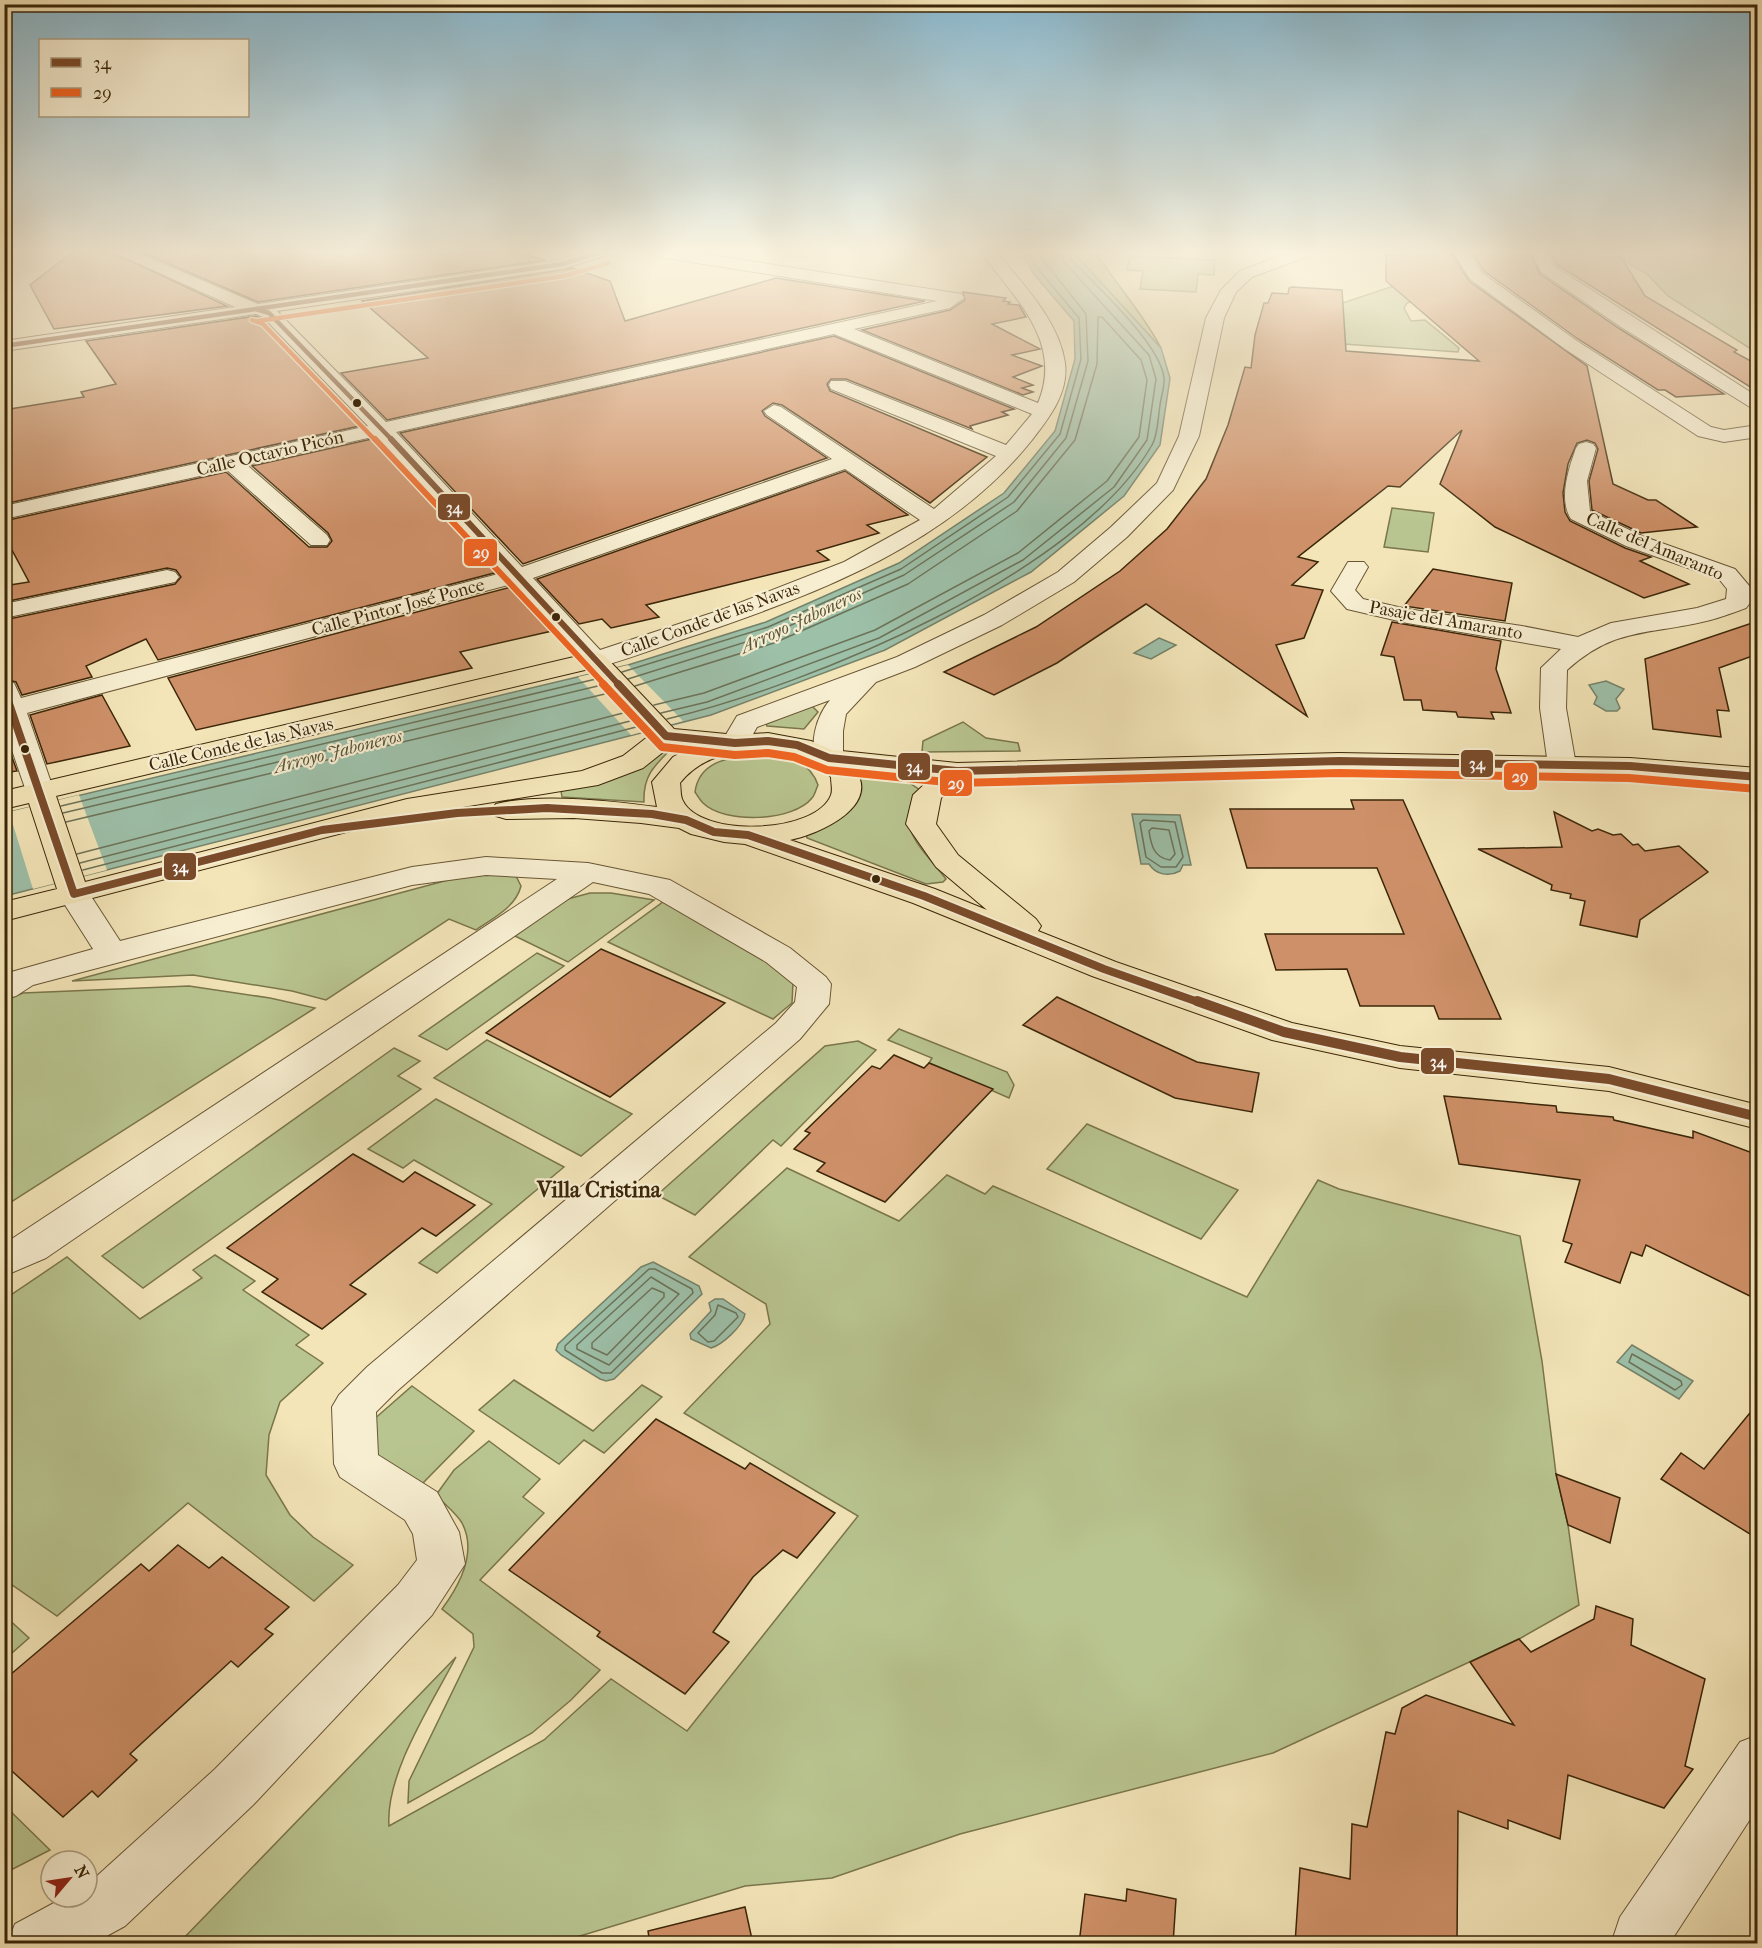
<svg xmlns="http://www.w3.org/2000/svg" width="1762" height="1948" viewBox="0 0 1762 1948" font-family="'IM FELL French Canon',serif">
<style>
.green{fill:#b9c590;stroke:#7a764c;stroke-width:1.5}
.water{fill:#9dc0a9;stroke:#768269;stroke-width:1.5}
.pier{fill:#f3e5b8}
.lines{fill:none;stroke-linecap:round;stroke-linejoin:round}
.shore{stroke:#6c7359;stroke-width:1.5}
.building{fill:#ce9068;stroke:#3b2609;stroke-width:1.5}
.minor-casing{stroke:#695635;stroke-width:2}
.major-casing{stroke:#3b2609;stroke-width:2}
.minor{fill:#f7eed1;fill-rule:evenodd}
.major{fill:#f3e5b8;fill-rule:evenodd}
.bus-1-far3-casing{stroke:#f7eed1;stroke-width:7}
.bus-1-far2-casing{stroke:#f7eed1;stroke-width:9}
.bus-1-far1-casing{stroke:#f7eed1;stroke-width:12}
.bus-1-casing{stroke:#f7eed1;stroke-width:15}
.bus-2-far2-casing{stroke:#f7eed1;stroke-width:7}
.bus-2-far1-casing{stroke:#f7eed1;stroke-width:9}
.bus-2-casing{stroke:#f7eed1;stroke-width:12}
.bus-1-far3{stroke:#7a4b2a;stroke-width:4.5}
.bus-1-far2{stroke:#7a4b2a;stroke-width:6}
.bus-1-far1{stroke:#7a4b2a;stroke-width:8}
.bus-1{stroke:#7a4b2a;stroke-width:10}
.bus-2-far2{stroke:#f26522;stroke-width:4.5}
.bus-2-far1{stroke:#f26522;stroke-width:6}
.bus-2{stroke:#f26522;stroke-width:8}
.bus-dot{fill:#3b2609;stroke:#f7eed1;stroke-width:2}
.labels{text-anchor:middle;stroke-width:4.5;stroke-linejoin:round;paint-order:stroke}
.far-street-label{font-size:18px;fill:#3b2609;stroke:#f7eed1}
.far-water-label{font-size:18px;font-style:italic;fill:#585439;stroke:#f7eed1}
.neighbourhood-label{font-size:22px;font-weight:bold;fill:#3b2609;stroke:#f7eed1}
.line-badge{stroke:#f7eed1;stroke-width:2}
.badge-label{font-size:16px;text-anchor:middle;font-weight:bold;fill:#fff}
</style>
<rect width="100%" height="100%" fill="#f3e5b8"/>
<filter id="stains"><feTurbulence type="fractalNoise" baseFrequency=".00333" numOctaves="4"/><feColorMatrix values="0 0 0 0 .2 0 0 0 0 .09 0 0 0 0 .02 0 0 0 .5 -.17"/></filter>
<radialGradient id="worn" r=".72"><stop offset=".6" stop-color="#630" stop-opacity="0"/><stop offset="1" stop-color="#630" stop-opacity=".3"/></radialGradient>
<g class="green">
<path d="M1072,251H1095C1116,285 1143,313 1161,348Z"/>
<polygon points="1620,251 1757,251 1757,353 1668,296 1647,274 1622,259"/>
<polygon points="1130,256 1215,260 1214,275 1198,274 1196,292 1140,289 1143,271 1127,270"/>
<polygon points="1414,279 1429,296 1407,303 1404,308 1411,321 1425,320 1459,348 1458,352 1329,343 1310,314"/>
<polygon points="1392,508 1434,513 1428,552 1384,547"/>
<polygon points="812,706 818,712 804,729 767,726 766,724"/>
<polygon points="963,722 986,738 1018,743 1020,751 922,752 923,741"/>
<path d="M660,750L669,751C653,767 643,777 644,802L562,797L561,791L567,789L626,774Z"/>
<path d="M753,754C780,755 808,756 818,785C816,789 815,795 812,798C793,822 724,824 703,803C700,800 697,795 695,792C699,762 727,758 753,754Z"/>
<path d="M868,774L905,780L920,790C891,826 924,850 946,879L943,882L926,884L807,838L806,834L858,778Z"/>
<path d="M489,874L516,876L521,886C516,907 493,918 476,930L449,919L326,1000L292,991L193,975L72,981L463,876Z"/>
<polygon points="590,893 611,893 654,900 568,962 515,936 564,900"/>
<polygon points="663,902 779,969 793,982 792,1003 773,1019 608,942"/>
<polygon points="537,953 564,966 447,1050 419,1036"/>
<polygon points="189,986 270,998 315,1008 5,1206 4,1103 11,1030 5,1031 5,1000 23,993"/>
<polygon points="899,1029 1007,1072 1014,1085 1009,1098 929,1063 932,1058 888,1040"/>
<polygon points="487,1040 632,1114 581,1156 434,1078"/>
<polygon points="858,1041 876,1050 781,1146 773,1140 695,1215 657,1195 825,1046"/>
<polygon points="394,1048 420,1061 398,1076 421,1089 143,1288 102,1256"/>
<polygon points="436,1099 564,1167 437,1273 419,1263 492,1204 414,1160 403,1168 368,1149"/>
<polygon points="1087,1124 1238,1190 1201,1239 1047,1169"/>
<path d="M787,1168L899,1221L947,1175L985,1194L993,1186L1247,1297L1318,1180L1339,1189L1520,1236L1542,1361L1556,1474L1568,1525L1579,1605L1519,1639L1273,1753L960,1834L832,1878L745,1886L557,1943H179L456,1657C432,1703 385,1774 389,1826L544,1740L611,1679L687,1731L858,1516L684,1413L770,1324L766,1304L689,1257Z"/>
<polygon points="215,1255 255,1281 243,1290 309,1335 296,1345 323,1363 280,1402 269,1435 266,1475 290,1515 313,1537 353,1565 314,1601 188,1503 57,1616 12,1585 5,1583 5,1299 67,1257 140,1319 202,1278 193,1270"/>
<polygon points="514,1380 593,1431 642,1385 662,1397 604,1453 584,1440 559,1464 479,1410"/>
<polygon points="412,1386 474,1431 420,1486 370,1455 372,1421"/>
<path d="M489,1441L540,1479L523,1497L544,1513L480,1580L600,1670L571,1700L532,1733L408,1803L409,1781L474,1647L473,1634L442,1609C459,1586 478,1553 462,1523C456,1513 444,1504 436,1495L454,1470Z"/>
<polygon points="5,1616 29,1638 5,1659"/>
<polygon points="4,1805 50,1850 5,1873 4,1873"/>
</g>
<g class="water">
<polygon points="1020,251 1072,251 1161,348 1170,378 1160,445 1124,496 1031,572 885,650 711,715 5,896 5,813 628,665 766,622 899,563 1004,493 1055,431 1075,359 1074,321 1033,273"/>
<polygon points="1159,638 1176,645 1151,659 1134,653"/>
<polygon points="1606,681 1624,689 1616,699 1620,708 1617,711 1606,711 1594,704 1597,697 1589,685"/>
<path d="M1132,814L1180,815L1191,865H1183L1180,871C1169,877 1156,875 1149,864H1141Z"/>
<polygon points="653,1262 699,1286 702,1294 614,1379 606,1381 600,1379 561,1355 556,1350 558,1344 641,1267"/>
<path d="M715,1299H723L745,1314C743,1326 722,1345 711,1348L691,1339L690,1334L711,1311L709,1303Z"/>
<polygon points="1632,1345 1693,1381 1679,1399 1617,1362"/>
</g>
<g class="pier">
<polygon points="628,665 683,721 631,735 578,677"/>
<polygon points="79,795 107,870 33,889 9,812"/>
</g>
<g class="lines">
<g class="shore">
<polyline points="622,672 768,627 901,569 1008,497 1060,434 1081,359 1079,318 1038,269 1027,251"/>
<polyline points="628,679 771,634 904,575 1014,502 1066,438 1088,361 1086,314 1036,251"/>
<polyline points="635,686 774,643 908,584 1017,511 1075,440 1097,364 1098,317 1102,317 1141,360 1147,380 1139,437 1107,481 1018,553 875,630 704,693 654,705"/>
<polyline points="661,713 707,702 879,638 1023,560 1114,487 1147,440 1156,379 1149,355 1064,262 1061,251"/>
<path d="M667,719C809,685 1078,575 1152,445C1158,435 1158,417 1160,405C1161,397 1165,386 1164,378C1160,343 1095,285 1070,258L1068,251"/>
<polyline points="61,806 596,679"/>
<polyline points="63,813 602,685"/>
<polygon points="1143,820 1175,822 1183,857 1176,867 1161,867 1146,857 1140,823"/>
<polyline points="66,822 609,693"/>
<path d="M1152,828L1169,830L1175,854L1170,860C1154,858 1151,845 1149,831Z"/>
<polyline points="77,854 627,712"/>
<polyline points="80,863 634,720"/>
<polyline points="83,870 640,726"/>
<polygon points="649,1269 655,1269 692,1289 693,1293 611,1373 602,1373 565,1350 565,1346"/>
<polygon points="651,1277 679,1294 609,1365 577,1349 577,1345"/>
<polygon points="652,1288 664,1293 664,1297 607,1355 592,1348 592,1343"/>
<polygon points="718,1305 736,1313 738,1317 714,1341 708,1342 698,1333 715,1315"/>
<polygon points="1632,1354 1681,1381 1682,1385 1675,1390 1629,1362"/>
</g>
</g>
<g class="building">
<polygon points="74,251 109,251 227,306 54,329 30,285"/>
<polygon points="139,251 524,251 532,257 546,260 258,302"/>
<polygon points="1403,251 1450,251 1469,281 1587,366 1613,484 1648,500 1656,500 1697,527 1641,533 1592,510 1589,481 1598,449 1595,443 1587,440 1577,443 1568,464 1563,493 1565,512 1570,521 1625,548 1651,557 1640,561 1689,584 1644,598 1495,527 1440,484 1462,430 1400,487 1388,486 1298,557 1318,562 1292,585 1323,590 1304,638 1276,645 1307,716 1146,604 1057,663 994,695 944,672 1036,627 1120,571 1167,529 1206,479 1228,425 1245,367 1251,368 1255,335 1264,303 1268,303 1272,293 1288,294 1289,288 1292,287 1342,290 1346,351 1479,361 1386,281 1386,255 1403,256"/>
<polygon points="1471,251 1529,251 1540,274 1620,329 1724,394 1676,397 1665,390 1658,390 1578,339 1484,271"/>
<polygon points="1550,251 1595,251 1600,257 1621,257 1645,296 1737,350 1734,352 1758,365 1758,392 1556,264"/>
<polygon points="572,268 610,281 625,321 776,278 925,301 387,420 341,373 428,358 362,301"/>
<polygon points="963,292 1006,298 1003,301 1010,302 1008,304 1019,305 1026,317 992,324 1040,349 1012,355 1042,366 1013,377 1033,385 1022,388 1033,392 1023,395 862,330 950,310 965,300"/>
<polygon points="256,316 262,319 314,377 317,377 364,425 4,504 4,410 84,397 81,392 116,384 86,341"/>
<polygon points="834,336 1014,409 1002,412 1008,415 970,426 972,429 846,379 831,379 827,384 830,391 987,457 930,503 782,405 773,403 762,411 765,416 827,458 523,564 400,433"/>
<polygon points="376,438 498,572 158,660 146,639 86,666 92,677 22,695 16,682 4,679 4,620 175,584 181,577 176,570 167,568 4,602 4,586 29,582 4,535 4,521 226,472 309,547 327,547 332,541 328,533 252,466"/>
<polygon points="845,471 908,515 867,525 879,533 817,551 829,560 646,605 659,617 611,628 602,619 579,624 537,579"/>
<polygon points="1433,569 1512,583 1505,621 1404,606"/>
<polygon points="511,587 552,631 460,652 472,668 196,730 168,678"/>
<polygon points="1758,621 1758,654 1719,668 1729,711 1717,710 1721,737 1653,729 1645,659"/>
<polygon points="1392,622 1501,641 1496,669 1511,713 1491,712 1494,719 1458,717 1456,712 1423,710 1421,700 1404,700 1394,657 1381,655"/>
<polygon points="102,695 130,746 47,764 30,715"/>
<polygon points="4,735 17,771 4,773"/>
<polygon points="1351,800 1403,800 1501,1019 1439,1019 1434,1006 1360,1006 1347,969 1276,970 1265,934 1404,934 1377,868 1247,868 1230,809 1354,809"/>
<polygon points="1554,812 1592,831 1598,829 1613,835 1621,834 1633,845 1638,844 1645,851 1679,846 1708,872 1640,920 1637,937 1580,925 1585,901 1570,898 1571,894 1551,890 1552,885 1478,849 1562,847"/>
<polygon points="601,949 725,1003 610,1097 486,1033"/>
<polygon points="1057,997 1197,1062 1259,1073 1252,1112 1175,1098 1023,1025"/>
<polygon points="894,1055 924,1068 929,1063 993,1089 885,1202 817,1171 825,1163 794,1149 810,1133 805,1131 872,1066 880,1069"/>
<polygon points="1444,1096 1556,1106 1557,1112 1613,1117 1614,1120 1693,1138 1693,1131 1758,1155 1758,1300 1646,1245 1642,1256 1631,1252 1620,1283 1565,1262 1572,1244 1563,1241 1580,1180 1459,1164"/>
<polygon points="353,1154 403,1182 415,1172 475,1205 436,1236 422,1228 350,1285 366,1294 322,1329 262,1292 278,1279 227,1248"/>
<polygon points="1758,1403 1758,1539 1661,1479 1681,1453 1704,1469"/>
<polygon points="656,1419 745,1469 750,1463 835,1513 797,1558 783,1550 753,1577 713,1632 729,1642 685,1694 597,1636 600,1632 509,1570"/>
<polygon points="1556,1474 1620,1498 1610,1543 1568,1525"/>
<polygon points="178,1545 209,1568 222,1557 289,1607 265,1629 273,1634 238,1667 231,1661 130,1754 137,1760 98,1797 92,1791 63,1817 4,1764 4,1680 141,1564 149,1571"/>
<polygon points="1596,1606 1633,1619 1631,1645 1705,1679 1685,1766 1693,1769 1664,1808 1568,1775 1560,1839 1508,1820 1508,1829 1458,1811 1457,1944 1295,1944 1300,1868 1350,1879 1352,1824 1367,1827 1386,1732 1395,1734 1402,1708 1426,1695 1514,1725 1470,1662 1519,1639 1531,1652 1594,1619"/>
<polygon points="1127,1889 1176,1899 1173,1944 1079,1944 1085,1894 1126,1901"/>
<polygon points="745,1907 753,1944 650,1944 648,1931"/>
</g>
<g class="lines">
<defs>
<g id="minor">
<path d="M111,251H133L258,304L560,260L588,251H614L611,254L562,269L277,311L386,422L937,301L653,256L645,251H684L962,294L964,298L950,308L854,329L1038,403C1064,341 1014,298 980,251H996C1022,284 1059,320 1065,363C1069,393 1049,418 1032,440C949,544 821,592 699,634C664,645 630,659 595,668L586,665L512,584L27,713L54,791L50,797L40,800L30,797L26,791L4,727V681L14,683L21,698L502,573L377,436L247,465L327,535L330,540L327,545H311L227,470L4,519V506L368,426L263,317L256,314L4,351V341L235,307ZM834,334L1032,414L1006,445L845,381H831L829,385L831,389L996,456L934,509L781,407L774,405L764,411L767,415L832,459L522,567L396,432ZM845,469L920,520L844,562L724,609L600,650L533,578Z"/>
<path d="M1293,251H1322L1252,277L1236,292L1224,318L1199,436L1173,490L1127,537L1074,582L1002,625L915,667L876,682L846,714L843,731V758L839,764L829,766L819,764C807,746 817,715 830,700L757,727L745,749L735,751L725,749L721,743L737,716L897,657L984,615L1058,572L1111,527L1157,483L1179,436L1206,318L1221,290L1240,271Z"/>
<polygon points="1452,251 1468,251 1482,273 1577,341 1711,427 1724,430 1758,425 1758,437 1724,442 1698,436 1565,349 1470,279"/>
<polygon points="1531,251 1547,251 1554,266 1758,397 1758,412 1621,327 1541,272"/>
<path d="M1586,442L1593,444L1596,448L1587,481L1590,511L1642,536L1735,569L1751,588L1750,603L1746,608C1732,613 1717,619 1702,622C1645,635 1614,628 1567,670L1566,708L1576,765L1572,771L1562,773L1552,771L1548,765L1540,708L1541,668L1561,649L1407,623L1347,609L1331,591L1348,562H1364L1368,567L1355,590L1363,599L1407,609L1522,626L1578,637L1611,623L1697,608L1726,599L1727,589L1719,579L1626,546L1571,519C1558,499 1569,468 1576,448L1579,444Z"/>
<polygon points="167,570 175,572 179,577 175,582 4,618 4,604"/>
<polygon points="486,857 588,863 670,880 790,948 826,977 831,984 829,1004 800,1039 397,1391 376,1412 378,1455 437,1492 459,1532 465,1564 432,1615 253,1805 125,1926 92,1944 7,1944 15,1924 65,1897 87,1897 87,1885 215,1769 398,1585 417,1560 413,1534 405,1520 340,1477 334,1464 332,1407 339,1395 367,1367 776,1023 795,1002 797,987 766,962 649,894 593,882 46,1258 4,1276 4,1244 557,879 486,875 412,885 33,985 16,996 4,999 4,974 93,949 58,894 63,887 74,885 85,887 120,941 412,867"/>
<polygon points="1758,1735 1758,1807 1669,1944 1611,1944 1620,1917 1740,1742"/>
</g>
<path id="major" d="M595,652L604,655L674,729L737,735L768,733L811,741L832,750L957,763L1339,753L1630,758L1758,768V785L1630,774L1339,769L964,779L941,798L936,824L958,855L1036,919L1041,926L1038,931L1116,962L1292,1023L1400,1046L1609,1067L1758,1105V1129L1609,1091L1400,1068L1272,1040L1092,976L913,903L745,844L724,842L691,834L679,828L641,823L574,818L506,819L496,816L491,810L496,804C540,793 611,801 657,807L652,782L673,757L691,747L672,745L643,768L598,785L408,816L4,921V902L57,889L29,803L4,809V791ZM589,669L650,735L623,756L582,771L407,799L85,882L56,796ZM768,749C793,753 813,758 831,777C831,783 833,790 831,795C816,834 701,838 683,801C680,796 681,788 680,783C703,754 734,752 768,749ZM855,769L932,777L913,795L906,824L936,867L987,910L935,889L790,840C819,834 881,807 855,769Z"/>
</defs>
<use href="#minor" class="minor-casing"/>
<use href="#major" class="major-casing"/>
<use href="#minor" class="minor"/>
<use href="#major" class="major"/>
<defs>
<g id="bus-1-far3">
<polyline points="256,309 269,313 393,441"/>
<polyline points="4,346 562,264 605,251"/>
</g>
<polyline id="bus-1-far2" points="391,439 619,685"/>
<g id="bus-1-far1">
<polyline points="618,684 666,736 735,743 768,741 797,745 829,758 957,771 1339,761 1630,766 1758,777"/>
<polyline points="4,689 74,894 322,830 457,813 547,808 652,814 686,820 714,832 748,835 924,896 1104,969 1201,1003"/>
</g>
<polyline id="bus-1" points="1197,1001 1284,1032 1400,1057 1609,1079 1758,1117"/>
<g id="bus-2-far2">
<polyline points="252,320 263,324 376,441"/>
<polyline points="258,321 564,276 609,263"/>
</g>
<polyline id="bus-2-far1" points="375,439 605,685"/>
<polyline id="bus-2" points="603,684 662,747 735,755 768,753 794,757 827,770 956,783 1339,773 1629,778 1757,789"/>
</defs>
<use href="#bus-1-far3" class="bus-1-far3-casing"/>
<use href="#bus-1-far2" class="bus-1-far2-casing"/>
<use href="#bus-1-far1" class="bus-1-far1-casing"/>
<use href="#bus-1" class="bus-1-casing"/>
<use href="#bus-2-far2" class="bus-2-far2-casing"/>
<use href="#bus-2-far1" class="bus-2-far1-casing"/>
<use href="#bus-2" class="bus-2-casing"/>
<use href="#bus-1-far3" class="bus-1-far3"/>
<use href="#bus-1-far2" class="bus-1-far2"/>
<use href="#bus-1-far1" class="bus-1-far1"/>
<use href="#bus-1" class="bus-1"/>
<use href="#bus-2-far2" class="bus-2-far2"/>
<use href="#bus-2-far1" class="bus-2-far1"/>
<use href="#bus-2" class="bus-2"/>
</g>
<linearGradient id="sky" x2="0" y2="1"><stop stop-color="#8ab9cf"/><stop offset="0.48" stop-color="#faf3df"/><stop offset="1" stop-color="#faf3df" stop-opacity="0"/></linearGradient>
<rect width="1762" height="524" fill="url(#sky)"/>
<g class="bus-dot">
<circle cx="357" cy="403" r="5"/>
<circle cx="556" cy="617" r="5"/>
<circle cx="25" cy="749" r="5"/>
<circle cx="876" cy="879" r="5"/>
</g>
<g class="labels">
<g class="far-street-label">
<text transform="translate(270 453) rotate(-13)" y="6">Calle Octavio Picón</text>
<text transform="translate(1655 546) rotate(23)" y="6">Calle del Amaranto</text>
<text transform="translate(398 607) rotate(-15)" y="6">Calle Pintor José Ponce</text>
<text transform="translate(710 619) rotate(-20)" y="6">Calle Conde de las Navas</text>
<text transform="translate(1446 620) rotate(10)" y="6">Pasaje del Amaranto</text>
<text transform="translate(241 744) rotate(-13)" y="6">Calle Conde de las Navas</text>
</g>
<g class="far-water-label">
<text transform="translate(801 620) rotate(-25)" y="6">Arroyo Jaboneros</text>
<text transform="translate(338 751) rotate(-14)" y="6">Arroyo Jaboneros</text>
</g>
<g class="neighbourhood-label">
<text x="599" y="1197">Villa Cristina</text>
</g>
</g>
<g class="line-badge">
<rect x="437" y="493" width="34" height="28" rx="6" fill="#7a4b2a"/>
<rect x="463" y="538" width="35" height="29" rx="6" fill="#f26522"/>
<rect x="1460" y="749" width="34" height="29" rx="6" fill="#7a4b2a"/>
<rect x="897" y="752" width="34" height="29" rx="6" fill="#7a4b2a"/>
<rect x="1503" y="762" width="35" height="29" rx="6" fill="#f26522"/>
<rect x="939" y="769" width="34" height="28" rx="6" fill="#f26522"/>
<rect x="163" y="852" width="34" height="29" rx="6" fill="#7a4b2a"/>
<rect x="1420" y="1047" width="35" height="28" rx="6" fill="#7a4b2a"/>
</g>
<g class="badge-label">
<text x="454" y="513">34</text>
<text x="481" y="558">29</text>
<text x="1477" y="769">34</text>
<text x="914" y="772">34</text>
<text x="1520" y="782">29</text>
<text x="956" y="789">29</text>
<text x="180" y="872">34</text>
<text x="1438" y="1067">34</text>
</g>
<rect width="1762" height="1948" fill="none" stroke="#f3e5b8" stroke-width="24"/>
<rect x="6" y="6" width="1750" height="1936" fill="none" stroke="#3b2609" stroke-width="3"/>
<rect x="12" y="12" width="1738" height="1924" fill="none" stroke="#3b2609" stroke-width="1.5"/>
<rect x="39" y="39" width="210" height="78" fill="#f7eed1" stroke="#ac9e81" stroke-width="1.5"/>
<rect x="51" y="58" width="30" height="9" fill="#7a4b2a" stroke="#ac9e81" stroke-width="1.5"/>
<text x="93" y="69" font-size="18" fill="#3b2609">34</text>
<rect x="51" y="88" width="30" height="9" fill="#f26522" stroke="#ac9e81" stroke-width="1.5"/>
<text x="93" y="99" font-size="18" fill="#3b2609">29</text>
<g transform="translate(69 1879) rotate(61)"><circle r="28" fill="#f7eed1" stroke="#ac9e81" stroke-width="1.5"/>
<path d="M0-4.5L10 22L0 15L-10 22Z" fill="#8f2418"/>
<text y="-9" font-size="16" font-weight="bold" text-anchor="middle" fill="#3b2609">N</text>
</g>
<rect width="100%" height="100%" filter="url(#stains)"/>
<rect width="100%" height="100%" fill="url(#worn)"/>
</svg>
